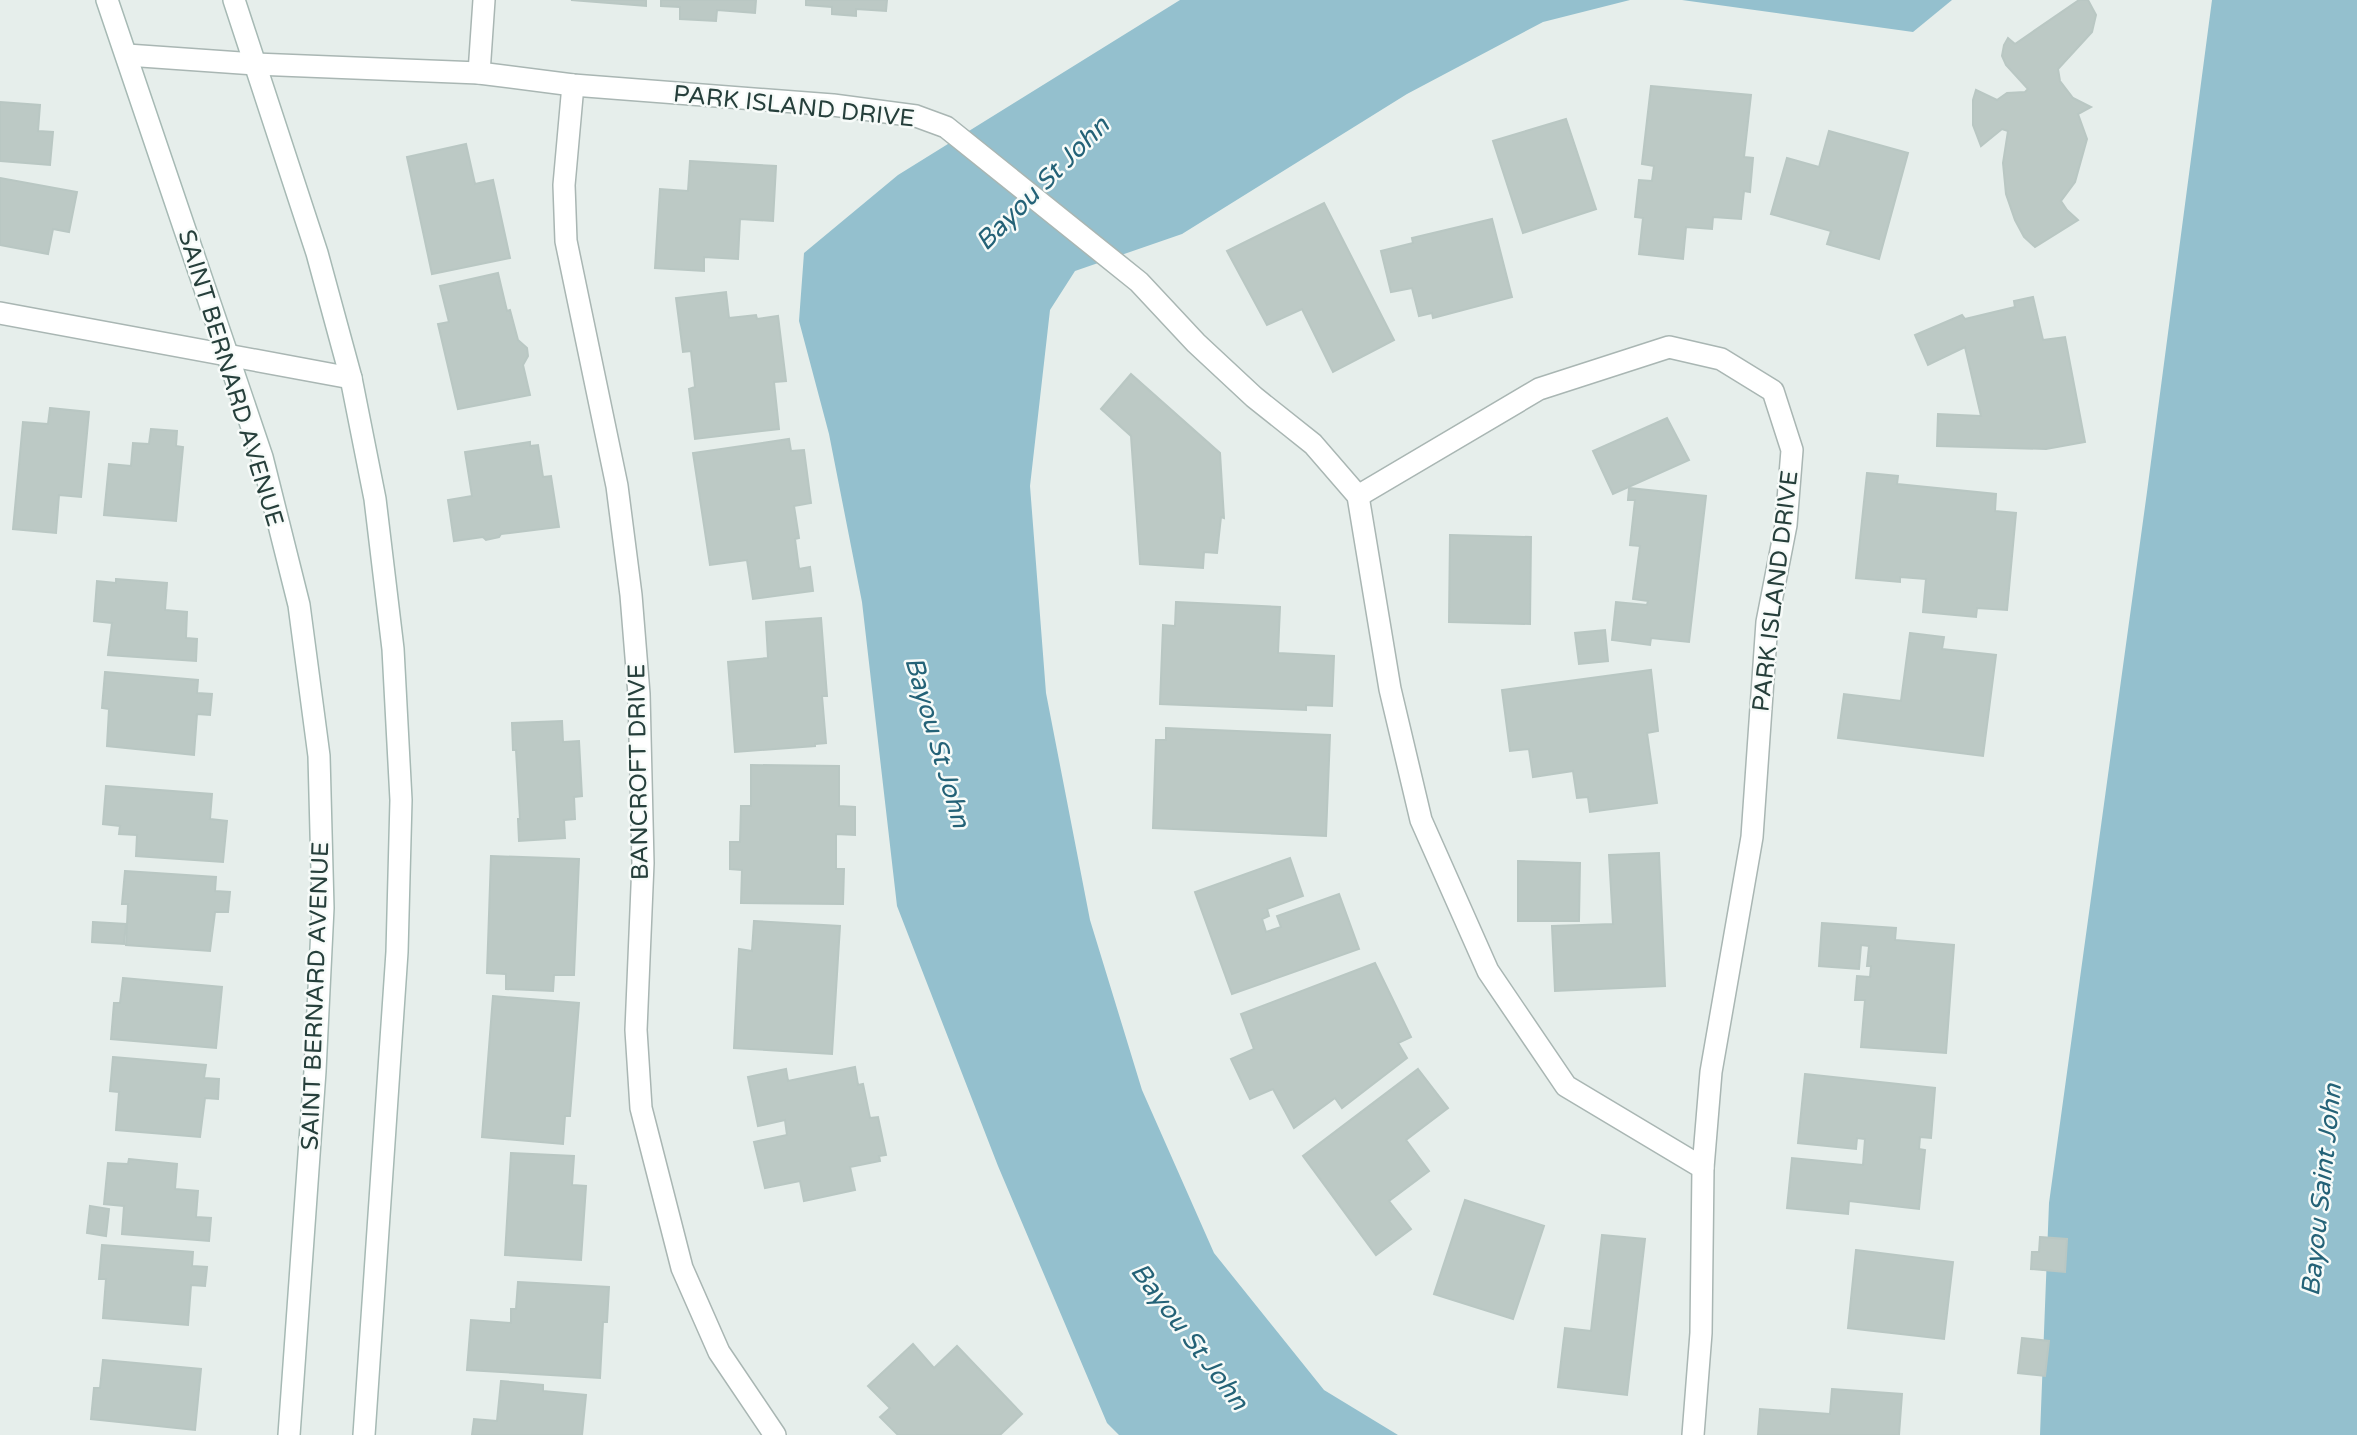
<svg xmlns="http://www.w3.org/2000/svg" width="2357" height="1435" viewBox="0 0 2357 1435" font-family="'Varela Round',sans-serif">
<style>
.water{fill:#94c0ce}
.building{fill:#bcc9c5;stroke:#b9c7c3;stroke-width:2}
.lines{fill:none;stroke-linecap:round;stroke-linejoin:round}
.street-casing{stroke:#a9b6b3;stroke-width:24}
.secondary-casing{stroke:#a6b9b4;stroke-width:24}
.street{stroke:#fff;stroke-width:21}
.secondary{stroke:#fff;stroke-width:21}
.labels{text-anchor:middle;stroke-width:5;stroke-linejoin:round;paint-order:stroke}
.street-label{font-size:24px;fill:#263f3b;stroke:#f7fbf9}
.water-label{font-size:26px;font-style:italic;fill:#246277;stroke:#f7fbf9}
</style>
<rect width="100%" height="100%" fill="#e6eeeb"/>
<g class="water">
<polygon points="1180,0 1630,0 1543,22 1407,94 1182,234 1075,271 1050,310 1030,486 1046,693 1090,920 1142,1090 1214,1253 1324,1390 1398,1435 1119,1435 1107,1423 998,1166 897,906 862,602 829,434 799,321 804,253 898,175"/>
<polygon points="1682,0 1952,0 1913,32"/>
<polygon points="2212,0 2357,0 2357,1435 2040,1435 2049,1203 2147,492"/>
</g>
<g class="building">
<polygon points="571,0 646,0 646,6"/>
<polygon points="661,0 756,0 755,13 717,10 716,21 680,19 680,7 661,6"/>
<polygon points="806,0 887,0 886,11 856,9 856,16 832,14 832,7 806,5"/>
<polygon points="2079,0 2088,0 2096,15 2092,32 2058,69 2060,81 2073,98 2091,107 2078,114 2087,139 2075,182 2061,201 2067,210 2078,220 2035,247 2024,237 2015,220 2006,194 2003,163 2008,131 2002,129 1981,146 1973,125 1973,100 1976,90 1997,100 2007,93 2025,92 2028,89 2006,65 2002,56 2004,45 2008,38 2015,44"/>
<polygon points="1651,86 1751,95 1744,157 1753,158 1750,192 1744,191 1741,219 1713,217 1712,229 1686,227 1683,259 1639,254 1643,218 1635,217 1639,180 1652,181 1654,166 1642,164"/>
<polygon points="0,102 40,105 38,131 53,132 50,165 0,161"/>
<polygon points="1566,119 1596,209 1523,233 1493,141"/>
<polygon points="1829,131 1908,153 1879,259 1827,244 1831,231 1771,214 1787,158 1819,167"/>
<polygon points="466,144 475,184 493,180 510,258 432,274 407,157"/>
<polygon points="690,161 776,166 773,221 740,219 738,259 704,257 704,271 655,268 660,189 688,191"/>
<polygon points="0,178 77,192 69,232 53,229 48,254 0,245"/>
<polygon points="1324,203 1394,340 1333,372 1302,309 1267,325 1227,251"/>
<polygon points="1492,219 1512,297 1433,318 1432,313 1419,316 1412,288 1391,292 1381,251 1413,243 1412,238"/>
<polygon points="498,273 507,311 510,310 518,340 527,348 528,356 523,365 530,395 458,409 438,324 449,322 440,286"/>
<polygon points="726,292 729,318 756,315 757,319 778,316 786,381 774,382 779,429 695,439 689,389 695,387 691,351 683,352 676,298"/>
<polygon points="2033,297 2043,340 2065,337 2085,442 2046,449 1937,446 1938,414 1981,416 1965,347 1928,365 1915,335 1962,315 1965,319 2015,307 2014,301"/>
<polygon points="1131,374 1220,453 1224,518 1221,517 1217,553 1204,552 1203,568 1140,564 1131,436 1101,409"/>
<polygon points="50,408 89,412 81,497 59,495 56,533 13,529 23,422 48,424"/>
<polygon points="1667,418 1689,460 1613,494 1593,451"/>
<polygon points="151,429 177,431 176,446 183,447 176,521 104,515 109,464 131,466 133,443 149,444"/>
<polygon points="789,439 791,451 804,450 811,503 794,506 799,538 795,539 799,569 810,567 813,591 753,599 747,560 710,565 693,453"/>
<polygon points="530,442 530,446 538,445 543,477 551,476 559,527 501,534 499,537 486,540 483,537 454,541 448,500 472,496 465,452"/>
<polygon points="1867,473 1898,476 1897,484 1996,494 1995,511 2016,513 2007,610 1977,608 1976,617 1923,612 1926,579 1900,577 1900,582 1856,578"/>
<polygon points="1629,488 1706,496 1689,642 1651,638 1650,645 1612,640 1616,602 1647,605 1648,601 1633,599 1640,546 1630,545 1635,500 1628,500"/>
<polygon points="1450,535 1531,537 1530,624 1449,622"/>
<polygon points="116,579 167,583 165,610 187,612 186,638 197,639 196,661 108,655 112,623 94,621 97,581 116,583"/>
<polygon points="1176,602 1280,607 1278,653 1334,656 1332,706 1306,705 1306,710 1160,704 1163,625 1175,626"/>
<polygon points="821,618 827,696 822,696 826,743 815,744 815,746 735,752 728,662 768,658 766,622"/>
<polygon points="1605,630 1608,661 1579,664 1575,633"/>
<polygon points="1910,633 1944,637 1942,649 1996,655 1983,756 1838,738 1844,694 1901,701"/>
<polygon points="1651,670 1658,731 1647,733 1657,803 1590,812 1588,797 1577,798 1573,771 1533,777 1529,749 1510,751 1502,690"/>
<polygon points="105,672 198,680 197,693 212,694 210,715 197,714 194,755 107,746 109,709 102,708"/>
<polygon points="562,721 563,742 579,741 582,796 574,797 575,819 564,820 565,838 519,841 518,819 520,819 516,750 513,750 512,723"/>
<polygon points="1166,728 1330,735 1326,836 1153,828 1156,740 1166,740"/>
<polygon points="751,765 839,766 839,806 855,807 855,835 836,834 836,869 844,869 843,904 741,903 742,870 730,869 730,842 740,842 741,806 751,806"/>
<polygon points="106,786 212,794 210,819 227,821 223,862 136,856 137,835 119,834 120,826 103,824"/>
<polygon points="1659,853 1665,986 1555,991 1552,926 1613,924 1609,855"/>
<polygon points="491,856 579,859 574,975 554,975 553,991 506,989 506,974 487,973"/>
<polygon points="1290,858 1303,896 1267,909 1269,916 1262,919 1266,932 1281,927 1277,916 1339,894 1359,949 1232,994 1195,892"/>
<polygon points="1518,861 1580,863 1579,921 1518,921"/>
<polygon points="125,871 216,877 215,891 230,892 228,912 215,912 210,951 126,945 128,904 122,904"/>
<polygon points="754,921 840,926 832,1054 734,1048 739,949 752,951"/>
<polygon points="93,922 126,924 124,944 92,942"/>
<polygon points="1822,923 1896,928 1895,940 1954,945 1946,1053 1861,1047 1865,1000 1855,1000 1857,976 1870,977 1871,966 1867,966 1869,946 1861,945 1859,969 1819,966"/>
<polygon points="1375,963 1411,1037 1398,1043 1407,1058 1342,1108 1335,1098 1294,1128 1273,1089 1250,1099 1231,1059 1254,1049 1241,1014"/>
<polygon points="123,978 222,987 216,1048 111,1039 114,1003 120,1003"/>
<polygon points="493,996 579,1003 570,1116 565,1116 563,1144 482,1137"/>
<polygon points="113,1057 206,1065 204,1078 219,1079 218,1099 205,1098 200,1137 116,1130 119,1092 110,1091"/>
<polygon points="855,1067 858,1085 863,1084 870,1118 878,1117 886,1155 879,1156 880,1161 850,1167 855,1190 804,1201 800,1181 765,1188 754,1142 787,1135 785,1120 758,1126 748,1077 786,1069 788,1081"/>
<polygon points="1418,1069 1448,1108 1406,1140 1429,1171 1389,1201 1411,1229 1376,1255 1303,1156"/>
<polygon points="1805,1074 1935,1088 1931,1138 1920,1137 1919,1149 1925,1150 1919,1209 1849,1201 1848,1214 1787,1208 1792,1158 1863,1165 1865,1139 1857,1138 1856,1149 1798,1143"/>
<polygon points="511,1153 574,1156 572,1185 586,1186 581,1260 505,1255"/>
<polygon points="129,1159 177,1164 175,1189 198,1191 196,1217 211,1218 209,1241 122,1234 124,1206 104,1204 108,1163 128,1164"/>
<polygon points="1465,1200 1544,1226 1513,1319 1434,1294"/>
<polygon points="90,1206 109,1209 106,1236 87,1233"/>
<polygon points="1602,1235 1645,1239 1627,1395 1558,1387 1565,1328 1591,1331"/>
<polygon points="2040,1237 2067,1239 2065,1272 2031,1269 2032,1252 2039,1252"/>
<polygon points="102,1245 193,1252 192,1266 207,1267 205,1286 191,1285 188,1325 103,1318 106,1279 99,1279"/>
<polygon points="1856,1250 1953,1262 1944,1339 1848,1328"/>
<polygon points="518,1282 609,1287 607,1322 603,1322 600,1378 467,1370 471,1320 511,1323 511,1309 516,1309"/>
<polygon points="2022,1338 2049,1341 2045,1376 2018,1373"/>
<polygon points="913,1344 934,1368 957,1346 1022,1414 1000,1435 898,1435 880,1417 890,1408 868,1386"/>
<polygon points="103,1360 201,1369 195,1430 91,1419 94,1388 100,1388"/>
<polygon points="501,1381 543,1385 543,1391 586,1395 582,1435 472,1435 474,1419 497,1421"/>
<polygon points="1832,1389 1902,1394 1899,1435 1758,1435 1760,1409 1830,1414"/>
</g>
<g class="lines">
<defs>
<g id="street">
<polyline points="127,55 255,64 479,73 573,85 833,105 916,116 946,127 1139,282 1196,343 1254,397 1313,444 1358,496 1390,689 1421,820 1488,971 1566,1086 1703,1168 1701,1333 1693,1435"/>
<polyline points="479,73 484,0"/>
<polyline points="573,85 564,185 566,241 617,486 631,595 639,694 643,863 636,1030 641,1108 682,1268 719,1352 775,1435"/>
<polyline points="0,313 351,378"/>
<polyline points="1358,496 1539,389 1669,347 1721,359 1773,391 1792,450 1786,525 1767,622 1752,837 1711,1072 1703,1168"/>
</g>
<g id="secondary">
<polyline points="107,0 262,457 299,605 319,756 323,908 315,1071 289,1435"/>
<polyline points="234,0 317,253 351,378 375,499 393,649 401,800 397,952 364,1435"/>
</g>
</defs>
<use href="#street" class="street-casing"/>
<use href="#secondary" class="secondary-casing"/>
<use href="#street" class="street"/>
<use href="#secondary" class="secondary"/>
</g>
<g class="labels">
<g class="street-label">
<text transform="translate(794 106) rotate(6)" y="8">PARK ISLAND DRIVE</text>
<text transform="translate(231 378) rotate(73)" y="8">SAINT BERNARD AVENUE</text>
<text transform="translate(1775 591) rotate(-83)" y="8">PARK ISLAND DRIVE</text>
<text transform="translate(638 772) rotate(-91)" y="8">BANCROFT DRIVE</text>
<text transform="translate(315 996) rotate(-88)" y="8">SAINT BERNARD AVENUE</text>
</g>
<g class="water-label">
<text transform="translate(1042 183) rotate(-45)" y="9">Bayou St John</text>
<text transform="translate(938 742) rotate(74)" y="9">Bayou St John</text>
<text transform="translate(2321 1190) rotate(-84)" y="9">Bayou Saint John</text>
<text transform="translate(1190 1336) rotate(53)" y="9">Bayou St John</text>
</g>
</g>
</svg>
